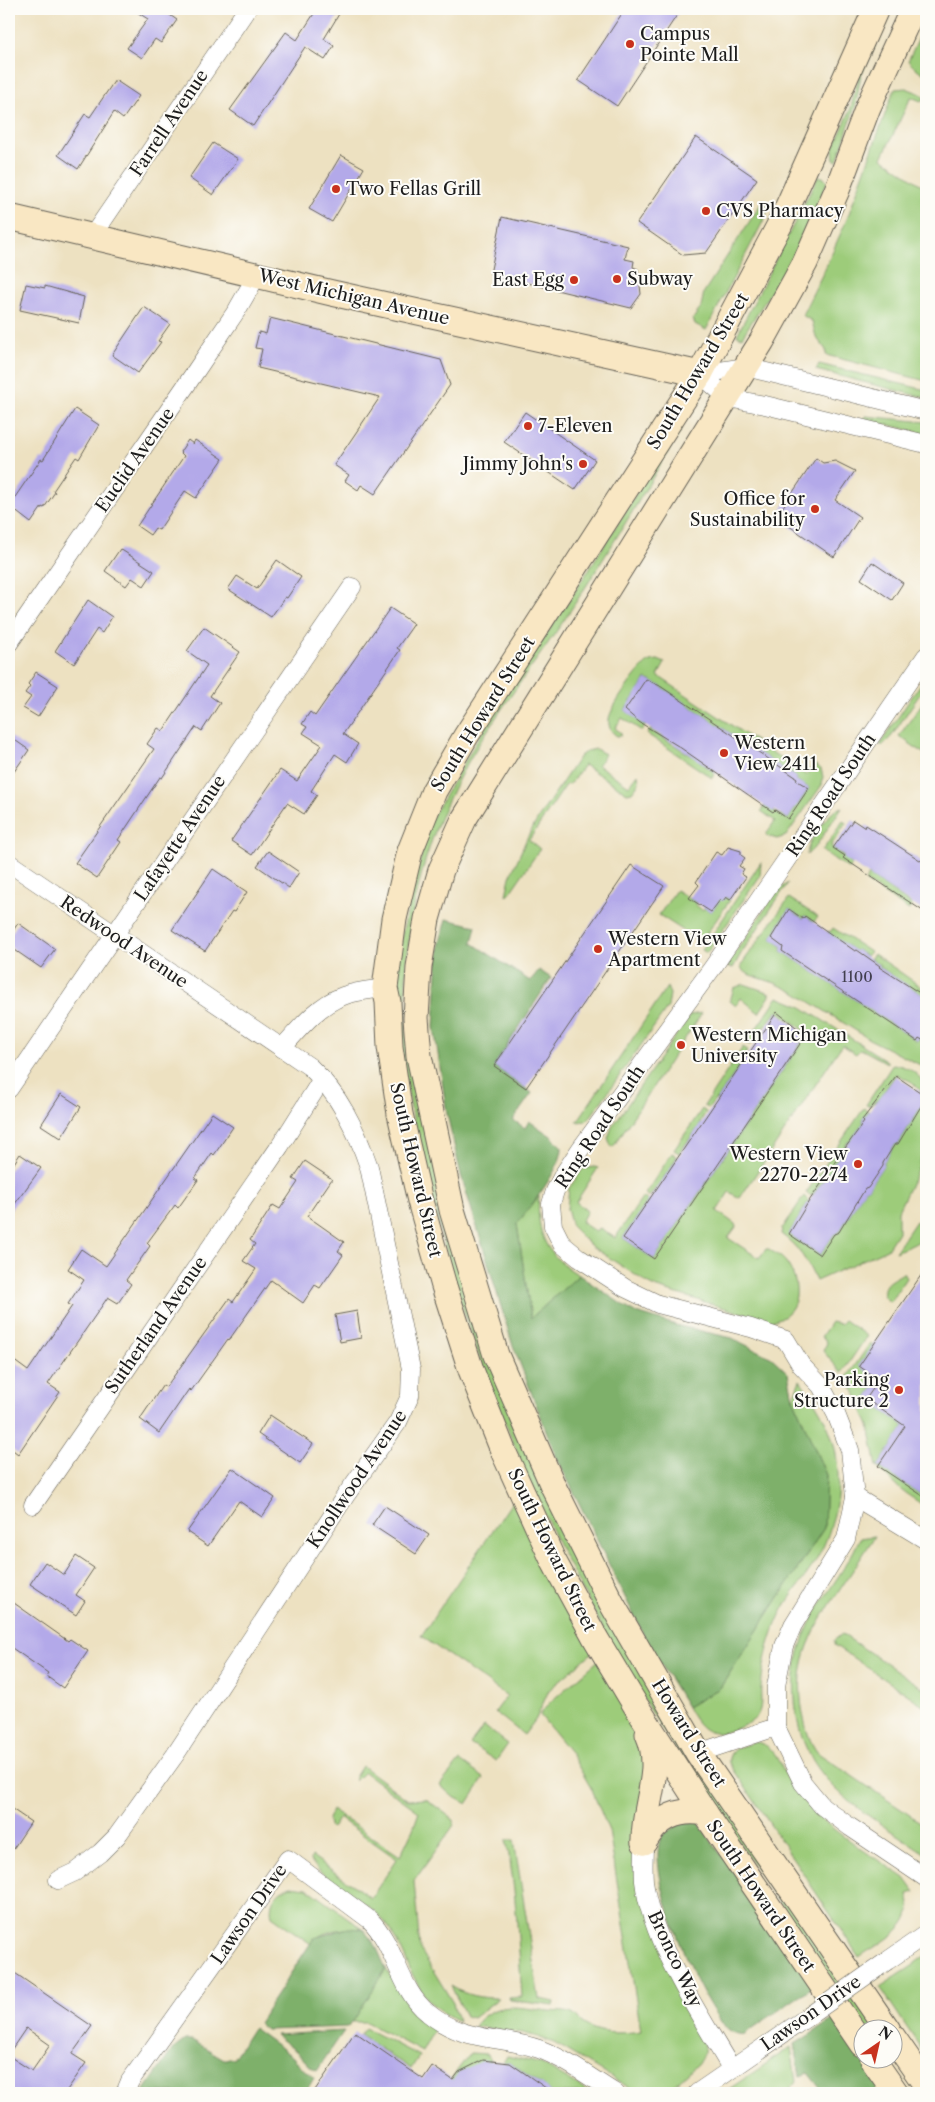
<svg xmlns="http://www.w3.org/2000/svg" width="935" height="2102" viewBox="0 0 935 2102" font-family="'Libre Caslon Text',serif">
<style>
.green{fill:#9dcc7a;stroke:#5c744b}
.forest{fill:#7eb06a;stroke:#4d6643}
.building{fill:#b3a9e9}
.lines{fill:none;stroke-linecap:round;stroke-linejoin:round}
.street-casing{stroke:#656156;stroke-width:19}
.secondary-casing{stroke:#656156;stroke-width:27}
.street{stroke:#fff;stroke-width:18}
.secondary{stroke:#f9e7c3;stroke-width:25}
.street-bridge-casing{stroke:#656156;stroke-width:19;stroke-linecap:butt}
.street-bridge{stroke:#fff;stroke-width:18}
.poi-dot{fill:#c8321e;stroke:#fdfcf7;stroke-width:2}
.labels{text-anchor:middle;stroke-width:4;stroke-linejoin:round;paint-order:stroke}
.number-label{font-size:15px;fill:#423f4f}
.poi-label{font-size:18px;fill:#1c1c1c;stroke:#fdfcf7;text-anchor:start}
.street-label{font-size:18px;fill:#1c1c1c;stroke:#fdfcf7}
</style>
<rect width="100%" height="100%" fill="#fdfcf7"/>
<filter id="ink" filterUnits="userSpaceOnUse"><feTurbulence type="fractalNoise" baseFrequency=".02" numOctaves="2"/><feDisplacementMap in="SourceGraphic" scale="10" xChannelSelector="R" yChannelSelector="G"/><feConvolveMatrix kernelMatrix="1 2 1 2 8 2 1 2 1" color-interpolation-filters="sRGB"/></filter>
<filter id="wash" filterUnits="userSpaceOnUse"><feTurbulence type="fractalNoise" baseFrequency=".0096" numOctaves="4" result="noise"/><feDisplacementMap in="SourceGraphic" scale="20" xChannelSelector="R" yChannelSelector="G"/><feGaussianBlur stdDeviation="1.12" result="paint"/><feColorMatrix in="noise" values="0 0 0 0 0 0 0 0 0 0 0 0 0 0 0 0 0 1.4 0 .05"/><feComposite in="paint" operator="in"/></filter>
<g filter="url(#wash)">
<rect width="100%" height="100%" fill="#ede1c1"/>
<g class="green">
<polygon points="889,9 892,9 861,75 856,104 837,161 834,160 833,149 850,111 860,71"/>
<polygon points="926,22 926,75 914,67 908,61"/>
<polygon points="906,88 921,94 925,99 921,101 911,97 882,158 926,188 926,381 826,355 826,350 816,337 812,321 802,315 823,273 847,219 892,95 895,89"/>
<polygon points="818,177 823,177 827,182 798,250 742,337 737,335"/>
<polygon points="764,199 766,201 766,216 706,330 695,324 693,319 701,307 704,292"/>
<polygon points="819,364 926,390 926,398 816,370"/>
<polygon points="865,416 926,422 926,434 864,419"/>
<path d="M675,426L682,428C645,491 607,555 567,616C535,663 500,708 471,757C419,844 400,938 407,1040L561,1525L877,2029H866L666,1735L623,1666L561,1550L527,1476L483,1368L456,1288L421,1160L398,1040V950L430,821L499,703L569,601L630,504Z"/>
<path d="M650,661L658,660L665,663L658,676L806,775L814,764L821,769L823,777L822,785L786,836L777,839L767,836L766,834L775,821L761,811L764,806L788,819L809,788L796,780L797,778L660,686L646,679L625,710L645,726L642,731L622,718L615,728L621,733V735L617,736C611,732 608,727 609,719C610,708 640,666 650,661Z"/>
<polygon points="926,676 926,685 891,737 882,746 880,744"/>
<polygon points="926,698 926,755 899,736"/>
<polygon points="650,730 697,759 715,773 712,778 647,734"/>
<polygon points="596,749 605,754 598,765 629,786 638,774 639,783 632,792 627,793 584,765 570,784 566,785 529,840 540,849 509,894 506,895 510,877 527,838 539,817 580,756 587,751"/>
<path d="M842,807L816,846L807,855C807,841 828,811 842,807Z"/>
<polygon points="843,821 846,823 831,846 852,864 849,869 822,851"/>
<polygon points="761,862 760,876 707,953 702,950"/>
<polygon points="869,875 912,905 909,910 865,881"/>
<polygon points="788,883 742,952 733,968 726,966 778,890"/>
<polygon points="676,890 695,902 696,905 702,910 705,908 711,912 720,899 726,897 730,900 701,942 659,915"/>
<polygon points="789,898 818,917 814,922 805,916 803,919 789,909 771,938 783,947 782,951 917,1041 919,1038 926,1042 926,1066 924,1067 869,1039 796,993 775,983 750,975 742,970 741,965"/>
<polygon points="833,928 870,952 866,956 857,950 855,951 828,933 828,931 830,932"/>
<polygon points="874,954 926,990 926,997 879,967 880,965 870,959"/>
<polygon points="744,984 770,993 770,996 759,1013 741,998 736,1006 730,1001 734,988"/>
<polygon points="667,987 670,994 668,1007 591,1116 586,1121 577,1122"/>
<path d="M778,997L800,1006L887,1061V1063L861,1049L856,1054L842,1045L740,1198L729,1192L717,1211L735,1224L736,1227L728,1238L759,1258L766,1249H769C774,1253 781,1256 785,1261C802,1282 802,1317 769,1321L657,1288L646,1282L591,1246L572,1227L567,1209L569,1188L583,1169L594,1167L598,1168L576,1202L587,1211L581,1222L596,1232L600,1228L615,1238L643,1197L648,1201L623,1238L654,1259L808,1033L777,1011L750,1045L746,1043Z"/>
<polygon points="702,1013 613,1147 611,1146 608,1138 612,1127 690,1015"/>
<polygon points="743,1047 748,1050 742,1060 743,1061 717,1100 716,1099 709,1108 704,1106"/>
<path d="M893,1064C911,1067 926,1077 926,1096L912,1082L896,1074L879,1099L869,1106L866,1105Z"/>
<path d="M926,1098V1141L918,1169L898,1211V1232L887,1249L816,1281C807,1261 799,1247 781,1234L782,1229L804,1196L809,1201L789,1234L820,1255L834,1234L839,1232L865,1189L868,1188L883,1166V1163L895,1144H898Z"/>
<polygon points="864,1108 869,1112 862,1120 864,1122 850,1142 848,1142 842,1151 836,1149"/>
<polygon points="702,1109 706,1112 700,1122 701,1124 679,1153 674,1150"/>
<polygon points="834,1152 839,1156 832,1166 833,1167 812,1196 806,1193"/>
<polygon points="672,1153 677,1156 671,1168 649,1197 645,1194"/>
<path d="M539,1196C536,1234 546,1256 579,1275L531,1318L517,1224Z"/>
<path d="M916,1221L926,1228C926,1243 906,1247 895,1252Z"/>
<path d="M903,1273L906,1278L890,1302L884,1297C881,1282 893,1280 903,1273Z"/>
<polygon points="844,1320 867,1336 842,1373 823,1351 827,1343 825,1339 821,1337 831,1322 840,1324"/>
<polygon points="870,1343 873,1346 859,1366 879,1380 866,1399 905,1426 878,1466 926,1498 926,1507 902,1491 877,1467 869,1426 854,1390 846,1379"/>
<path d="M800,1380C811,1396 823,1413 830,1432C846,1474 837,1527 814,1564C801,1584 785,1601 776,1624C768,1644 763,1666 761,1687C760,1697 763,1707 757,1716C753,1722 744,1725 738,1728C711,1739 700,1732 687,1707L720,1688L824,1528L826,1475L793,1398Z"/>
<polygon points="517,1497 594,1651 549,1690 536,1719 524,1735 495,1712 507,1696 421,1636 510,1505"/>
<path d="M875,1536C864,1553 854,1569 843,1585C814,1629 793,1658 803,1714C806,1728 809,1742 818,1753L926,1826V1854C866,1813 799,1782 795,1700C793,1678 796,1657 804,1637C817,1601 845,1573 860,1538Z"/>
<polygon points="842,1634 926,1690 926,1707 834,1645 834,1640"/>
<path d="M600,1659L648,1751L637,1859L705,2037L704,2052L698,2064L665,2093H638L554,2043L538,2037L523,2033L474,2026C495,1999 519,2008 549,2011C556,2012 567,2011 572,2014C576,2015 578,2020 581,2022C598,2035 621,2034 641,2031L609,1831L591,1788L570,1752L540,1715L549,1703Z"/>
<polygon points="484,1726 508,1744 496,1761 470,1744"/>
<path d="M756,1742C778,1746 781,1772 793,1788C821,1827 866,1851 905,1878L915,1892L908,1894C919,1927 882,1941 859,1957L729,1763C727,1747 744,1746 756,1742Z"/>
<polygon points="460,1761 484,1778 467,1804 452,1796 440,1785"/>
<path d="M362,1766L408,1800L426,1799L454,1820V1825L414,1881L420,1949L453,2003L458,2021C449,2016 440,2011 432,2004C409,1981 405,1945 384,1921C368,1901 319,1878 311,1860L312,1856L371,1898L397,1859L339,1818L332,1828L329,1827L328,1819L332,1810L400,1856L413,1829L419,1812L364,1772L355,1781V1777Z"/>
<path d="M506,1840H514L539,1999L555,2002L554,2006L510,2000L509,1998L522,1997C518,1945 517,1891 506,1840Z"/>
<path d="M291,1886L307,1888L363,1929C347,1928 321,1929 311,1944L272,1916C268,1902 278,1890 291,1886Z"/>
<polygon points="926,1955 926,2056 880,1987 914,1965 915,1963"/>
<polygon points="386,1969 410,2009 434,2030 422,2052 366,2022 352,2022"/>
<path d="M451,1986C467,1996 480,1998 499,1998L473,2018L466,2016Z"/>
<polygon points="365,2028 419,2056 411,2069 360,2035"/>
<polygon points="791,2047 796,2081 787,2093 723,2093"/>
<polygon points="470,2053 488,2054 490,2061 453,2081 451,2079"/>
<polygon points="507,2056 542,2064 590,2093 553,2093 510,2063 503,2063"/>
</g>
<g class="forest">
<path d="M446,919L476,926L472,943L530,981L539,970L551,978L494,1066L532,1093L513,1120L525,1128L529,1121L551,1136L562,1147C563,1167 529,1208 517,1224L531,1318L579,1275L633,1312L679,1326L732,1338L772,1358L788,1373L793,1398L826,1475L824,1528L720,1688L687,1707L645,1638L556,1456L512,1343L484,1250L461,1175L447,1114L434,1027L437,972L439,946Z"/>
<path d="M684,1822H698L814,1986L743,2035C738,2034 733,2033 729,2030C700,2006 647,1876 660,1840C664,1831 676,1827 684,1822Z"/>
<polygon points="348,1928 363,1929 376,1946 386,1969 354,2020 347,2027 266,2030 258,2023 314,1938"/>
<polygon points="836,2018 887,2093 824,2093 808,2073 800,2076 795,2044"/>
<polygon points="253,2028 293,2057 301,2067 314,2078 305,2093 143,2093 172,2050 185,2040 192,2040 224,2059 233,2059"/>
<polygon points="344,2031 317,2070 311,2067 296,2051 275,2035"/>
</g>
<g id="blocks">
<g class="building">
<polygon points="132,9 161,9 177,20 161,43 155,39 142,58 127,48 148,19"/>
<polygon points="317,9 342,9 324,39 334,46 325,60 305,47 253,126 230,110 286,32 297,40"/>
<polygon points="625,9 681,9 617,106 578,80"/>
<polygon points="115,80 139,96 123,119 114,112 78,169 58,155 85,114 90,117"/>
<polygon points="696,137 757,179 706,253 683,255 637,223"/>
<polygon points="213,143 238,159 213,195 189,178"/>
<polygon points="341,155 364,168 332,222 309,209"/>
<polygon points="502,217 628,246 625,259 634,261 633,267 638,269 641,294 631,308 490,274"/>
<polygon points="26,284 45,288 45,286 84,297 79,323 20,310"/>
<polygon points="144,307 170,324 158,341 161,342 138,373 112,355"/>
<polygon points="270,318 441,360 450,385 375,494 361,485 358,490 345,481 349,475 334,465 380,397 258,368 262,349 255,348 259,332 266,334"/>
<polygon points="75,409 99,425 79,459 76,457 53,491 55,492 44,508 42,507 31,523 9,506 41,459 43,460"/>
<polygon points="525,412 595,460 575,490 504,442"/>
<polygon points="188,440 193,444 195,440 223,459 196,498 185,491 159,530 155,528 150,535 137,526 184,456 180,452"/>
<polygon points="816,458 823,463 835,461 855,471 835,500 860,517 834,557 776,517"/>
<polygon points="120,549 154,571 144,586 132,578 126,586 105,571"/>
<polygon points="277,560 301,577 287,598 285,597 271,617 228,589 237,576 257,589"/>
<polygon points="872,562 903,583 892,600 861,579"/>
<polygon points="88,600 112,617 102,633 97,629 74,664 55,651"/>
<polygon points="390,608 414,624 397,648 400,650 343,734 358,744 347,762 335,754 311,791 317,795 304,814 287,803 252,855 231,841 280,770 297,781 322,745 303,733 307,727 302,724 310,712 315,716"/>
<polygon points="204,627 240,652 210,696 220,703 202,731 196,727 162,778 160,777 118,840 121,842 97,878 75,863 154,749 147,744 158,728 163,731 207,665 187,651"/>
<polygon points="36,672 58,686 38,717 23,708 31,697 25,693 30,686 28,684"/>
<polygon points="646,679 660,686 797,778 796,780 809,788 788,819 775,810 773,812 678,746 639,722 625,710"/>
<polygon points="9,736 29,750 9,779"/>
<polygon points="853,820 865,828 866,825 926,864 926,913 843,858 845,856 833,848"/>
<polygon points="728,847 741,851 741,855 745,858 739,866 744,869 741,874 746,877 730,900 726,897 723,901 720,900 711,912 689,898 699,885 696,882 716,852 722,855"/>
<polygon points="268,851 299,872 289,888 257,866"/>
<polygon points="631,865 664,886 526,1088 494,1066"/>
<polygon points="213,869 247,892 234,912 232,911 205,951 172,930"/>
<polygon points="789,909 803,919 805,916 855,951 857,950 880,966 879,967 926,997 926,1042 919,1038 917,1041 782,951 783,947 771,938"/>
<polygon points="18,923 55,949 41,968 9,946 9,937"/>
<polygon points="777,1012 806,1035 654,1259 623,1238"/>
<polygon points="896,1076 926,1096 926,1098 898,1144 895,1144 883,1163 883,1166 868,1188 865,1189 839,1232 834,1234 820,1255 789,1234 809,1201 833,1167 832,1166 864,1122 862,1120"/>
<polygon points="61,1094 81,1107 61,1138 41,1125"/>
<polygon points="212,1113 233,1127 214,1155 212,1153 195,1178 198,1180 178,1208 175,1205 147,1243 150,1246 126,1280 131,1284 118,1303 108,1297 48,1384 60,1392 18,1454 9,1447 9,1357 28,1371 72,1306 68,1304 84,1280 68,1269 81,1249 106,1266"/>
<polygon points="20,1154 41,1168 9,1212 9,1171"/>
<polygon points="305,1161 332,1179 307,1216 344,1242 338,1251 343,1255 320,1288 315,1285 303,1303 271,1280 229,1340 228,1339 191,1391 189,1389 159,1433 140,1419 163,1385 166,1387 229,1299 233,1302 256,1269 243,1261 255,1244 250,1240 273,1205 280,1209 298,1182 293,1179"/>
<polygon points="926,1268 926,1498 878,1466 905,1426 866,1399 879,1380 859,1366"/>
<polygon points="357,1311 361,1338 340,1342 335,1315"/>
<polygon points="270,1415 313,1444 300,1463 258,1434"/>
<polygon points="232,1468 275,1498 262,1517 239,1501 208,1546 187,1532"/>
<polygon points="385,1506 429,1535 416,1554 372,1525"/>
<polygon points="76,1556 94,1568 76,1595 85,1601 76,1615 30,1584 45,1562 64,1575"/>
<polygon points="14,1603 68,1641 70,1639 88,1651 63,1688 46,1676 48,1673 9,1646 9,1611"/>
<polygon points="9,1807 31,1822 9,1855"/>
<polygon points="9,1969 92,2026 72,2054 86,2063 65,2093 9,2093 9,2056 32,2071 50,2045 26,2028 9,2053"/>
<polygon points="355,2032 423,2079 432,2066 453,2080 459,2072 483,2060 510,2063 553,2093 313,2093"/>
</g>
</g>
</g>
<g filter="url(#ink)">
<use href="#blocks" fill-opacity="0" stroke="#656156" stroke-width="1"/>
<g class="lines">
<defs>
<g id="street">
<polyline points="91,238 247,9"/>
<polyline points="700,374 728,398 765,405 926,444"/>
<polyline points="700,374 746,367 926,411"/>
<polyline points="9,643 187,384 237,310 257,275"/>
<polyline points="926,656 713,967 581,1148 563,1175 555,1191 551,1204 553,1226 562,1244 579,1258 625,1288 658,1304 751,1328 786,1340 801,1365 821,1386 836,1414 850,1450 855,1497 846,1539 793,1625 784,1646 776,1686 776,1727 803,1783 822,1806 850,1827 926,1878"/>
<path d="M9,863L310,1067C339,1094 356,1129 369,1167L411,1369L410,1396L398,1422L346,1495L175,1755L117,1836L100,1853L75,1872L58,1880"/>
<path d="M282,1048C299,1029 318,1005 343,996C356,991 371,990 385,988"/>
<polyline points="9,1089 352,587"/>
<polyline points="855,1497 926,1540"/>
<polyline points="33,1505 280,1146 322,1079"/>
<polyline points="698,1753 776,1727"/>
<path d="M644,1842C644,1855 643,1868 644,1881C651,1942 700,2015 731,2068"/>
<polyline points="887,1961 926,1934"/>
<path d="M125,2093L130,2081L288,1859L370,1920C396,1946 399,1990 428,2013C464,2043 499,2035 539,2049C566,2059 591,2078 615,2093"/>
<polyline points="697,2093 806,2018"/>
</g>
<g id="secondary">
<polyline points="9,217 332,293 700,374"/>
<path d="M644,1842C643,1805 664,1770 648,1734"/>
<path d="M644,1842C658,1818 677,1808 705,1813"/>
<polyline points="888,2030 698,1753 612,1604 553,1486 496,1355 452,1210 419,1056 416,1018 419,967 427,919 441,870 464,819 762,341 805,263 837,190 868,107 913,9"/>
<polyline points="892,2036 926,2085"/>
<polyline points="862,2044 705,1813 636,1706 596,1639 553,1560 504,1453 471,1370 444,1286 420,1201 400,1114 390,1047 388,1002 385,988 394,919 410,851 434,791 466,736 700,374 780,224 876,9"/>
<polyline points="873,2060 896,2093"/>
</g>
</defs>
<use href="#street" class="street-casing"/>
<use href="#secondary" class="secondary-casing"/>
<use href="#street" class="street"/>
<use href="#secondary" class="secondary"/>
<defs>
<polyline id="street-bridge" points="806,2018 887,1961"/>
</defs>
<use href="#street-bridge" class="street-bridge-casing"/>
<use href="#street-bridge" class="street-bridge"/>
</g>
</g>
<g class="poi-dot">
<circle cx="630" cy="44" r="5"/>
<circle cx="336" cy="189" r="5"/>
<circle cx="706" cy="211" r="5"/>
<circle cx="617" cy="279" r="5"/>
<circle cx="574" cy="280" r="5"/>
<circle cx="528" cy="426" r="5"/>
<circle cx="583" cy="464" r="5"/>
<circle cx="815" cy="509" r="5"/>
<circle cx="724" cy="753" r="5"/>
<circle cx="598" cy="949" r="5"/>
<circle cx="681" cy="1045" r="5"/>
<circle cx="858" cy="1164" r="5"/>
<circle cx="899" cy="1390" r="5"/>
</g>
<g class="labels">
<g class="number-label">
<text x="857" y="982">1100</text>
</g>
<g class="poi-label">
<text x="640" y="40">Campus<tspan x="640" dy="21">Pointe Mall</tspan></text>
<text x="346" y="195">Two Fellas Grill</text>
<text x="716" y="217">CVS Pharmacy</text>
<text x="627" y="285">Subway</text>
<text x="564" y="286" text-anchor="end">East Egg</text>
<text x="538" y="432">7-Eleven</text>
<text x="573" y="470" text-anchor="end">Jimmy John's</text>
<text x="805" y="505" text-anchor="end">Office for<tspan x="805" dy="21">Sustainability</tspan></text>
<text x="734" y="749">Western<tspan x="734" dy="21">View 2411</tspan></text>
<text x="608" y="945">Western View<tspan x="608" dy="21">Apartment</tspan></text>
<text x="691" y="1041">Western Michigan<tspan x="691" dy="21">University</tspan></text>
<text x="848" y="1160" text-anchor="end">Western View<tspan x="848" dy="21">2270-2274</tspan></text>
<text x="889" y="1386" text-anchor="end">Parking<tspan x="889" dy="21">Structure 2</tspan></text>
</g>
<g class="street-label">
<text transform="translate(169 123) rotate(-56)" y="6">Farrell Avenue</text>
<text transform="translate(354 297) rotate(13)" y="6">West Michigan Avenue</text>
<text transform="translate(698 371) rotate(-59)" y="6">South Howard Street</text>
<text transform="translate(135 460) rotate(-55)" y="6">Euclid Avenue</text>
<text transform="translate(483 714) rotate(-58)" y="6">South Howard Street</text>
<text transform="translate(831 795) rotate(-56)" y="6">Ring Road South</text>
<text transform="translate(180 838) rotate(-56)" y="6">Lafayette Avenue</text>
<text transform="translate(124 942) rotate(34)" y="6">Redwood Avenue</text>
<text transform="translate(600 1127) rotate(-56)" y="6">Ring Road South</text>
<text transform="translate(416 1170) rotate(77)" y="6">South Howard Street</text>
<text transform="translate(156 1325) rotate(-55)" y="6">Sutherland Avenue</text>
<text transform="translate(357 1479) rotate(-56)" y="6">Knollwood Avenue</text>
<text transform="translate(552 1550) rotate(64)" y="6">South Howard Street</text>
<text transform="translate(689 1733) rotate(58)" y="6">Howard Street</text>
<text transform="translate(761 1896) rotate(56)" y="6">South Howard Street</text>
<text transform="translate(249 1914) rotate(-55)" y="6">Lawson Drive</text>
<text transform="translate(675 1959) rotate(65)" y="6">Bronco Way</text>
<text transform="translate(811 2013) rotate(-35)" y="6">Lawson Drive</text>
</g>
</g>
<rect width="935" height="2102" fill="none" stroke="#fdfcf7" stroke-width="30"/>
<g transform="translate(878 2044) rotate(34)"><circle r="24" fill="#fdfcf7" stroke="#a3a29f"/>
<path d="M0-4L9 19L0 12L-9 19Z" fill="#c8321e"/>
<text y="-8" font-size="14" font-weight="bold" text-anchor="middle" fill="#1c1c1c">N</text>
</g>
</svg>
